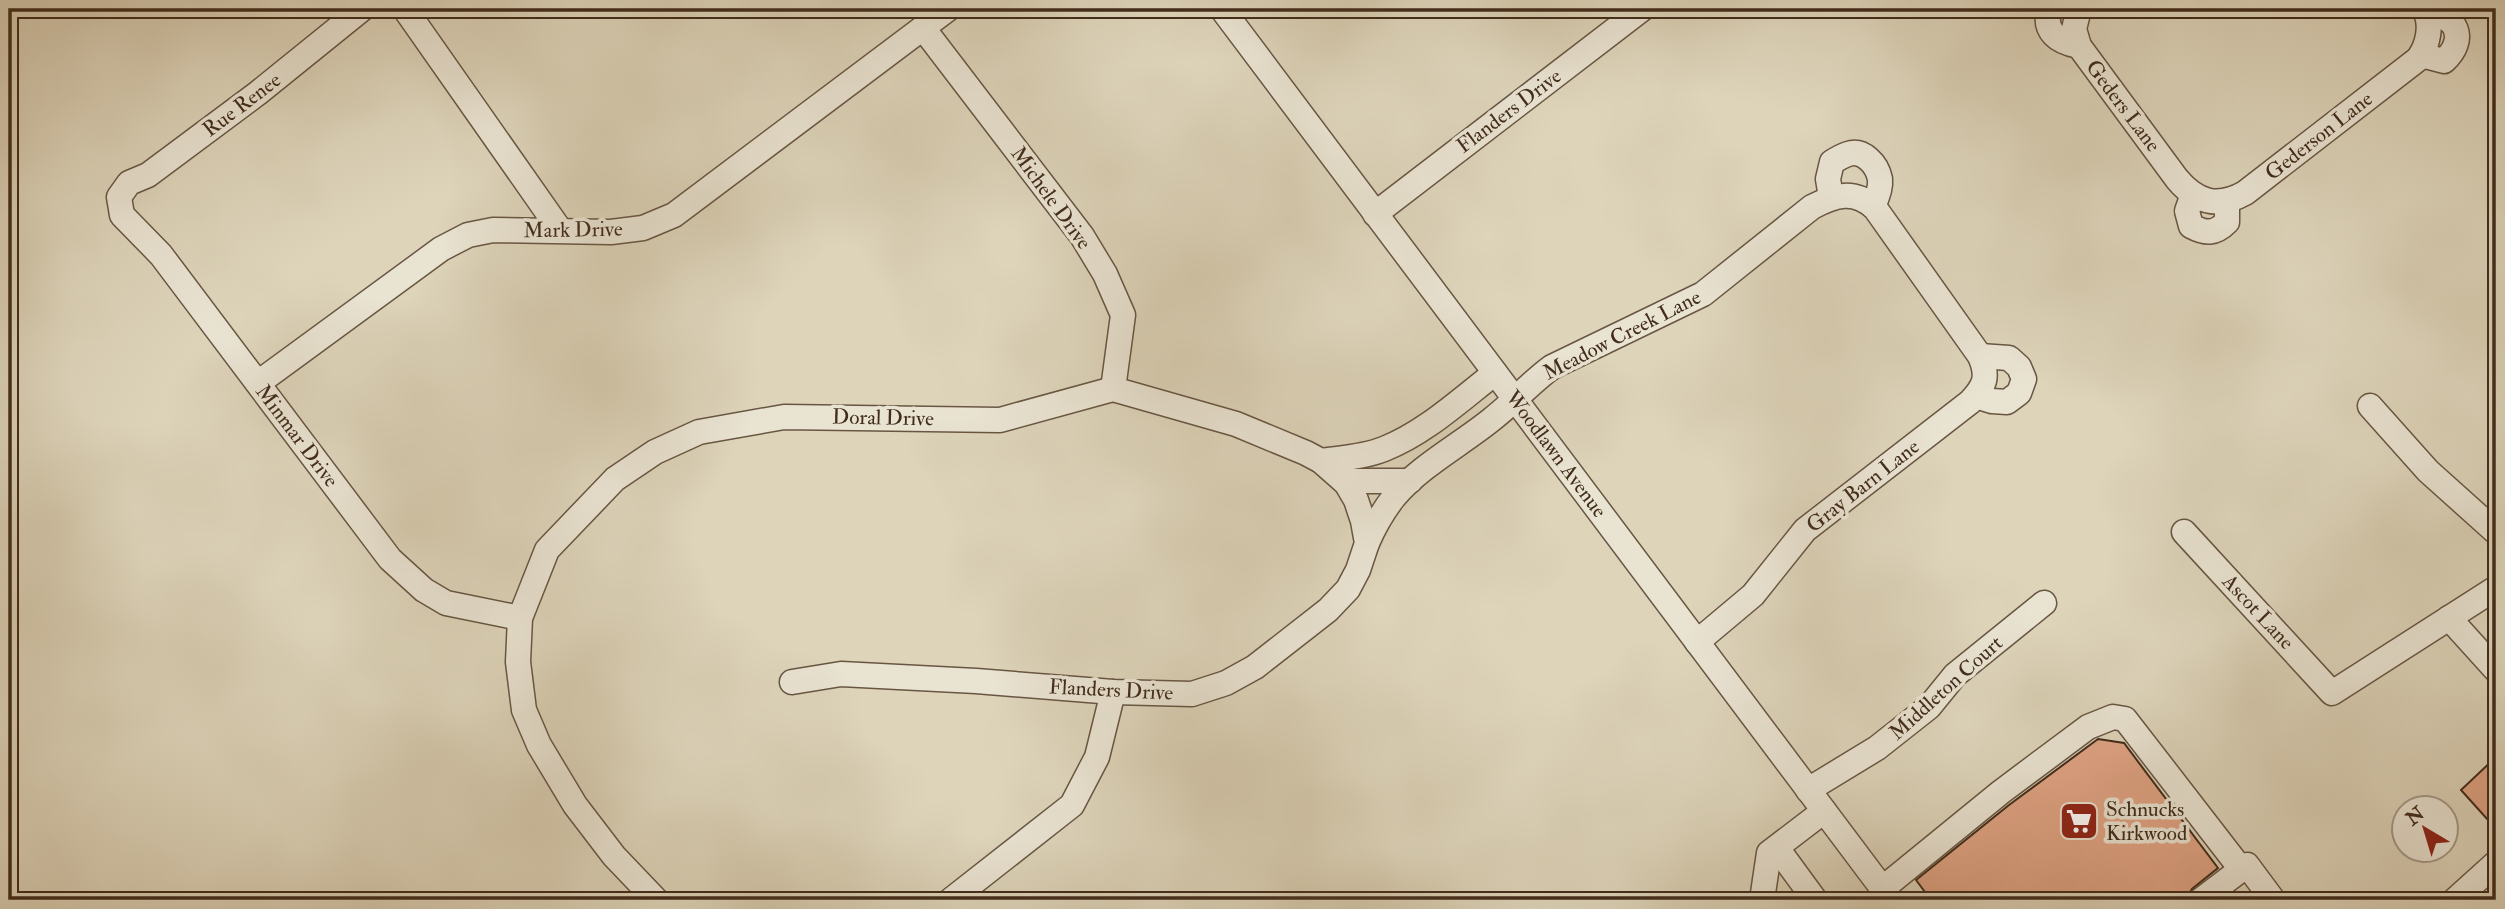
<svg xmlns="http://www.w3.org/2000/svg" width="2505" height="909" font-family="'IM FELL Double Pica',serif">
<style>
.building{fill:#dfa384;stroke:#412c1b;stroke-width:2}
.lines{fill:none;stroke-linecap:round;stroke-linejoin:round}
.minor-casing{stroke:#685643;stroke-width:27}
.minor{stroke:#e9e3d2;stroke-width:24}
.labels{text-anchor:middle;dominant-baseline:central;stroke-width:7;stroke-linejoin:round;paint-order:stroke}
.street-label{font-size:21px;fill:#412c1b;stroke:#e9e3d2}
.poi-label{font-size:21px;fill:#412c1b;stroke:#e9e3d2;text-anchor:start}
</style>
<rect width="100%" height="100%" fill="#ddd4ba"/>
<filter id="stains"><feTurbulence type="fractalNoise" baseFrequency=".00286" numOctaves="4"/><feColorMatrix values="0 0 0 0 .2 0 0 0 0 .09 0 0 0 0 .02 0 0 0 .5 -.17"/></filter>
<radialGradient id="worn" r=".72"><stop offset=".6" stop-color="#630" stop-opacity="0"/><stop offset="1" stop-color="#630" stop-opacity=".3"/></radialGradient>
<g class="building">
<path d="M2098,739l26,4 94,125 -26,21 -6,11h-255l-15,-20 93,-75z"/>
<path d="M2496,757v72l-35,-39z"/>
</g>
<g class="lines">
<g class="minor-casing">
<g id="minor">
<path d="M362,9l-104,84 -110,82 -19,8 -10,14 3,18 39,40 229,304 34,31 22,13 74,15"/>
<path d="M405,9l155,221"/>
<path d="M1222,9l669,891"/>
<path d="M2049,9c-6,23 9,33 30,37"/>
<path d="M2079,9l-5,20 5,17 98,133c20,24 41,29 68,14l173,-134c10,-13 15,-35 6,-50"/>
<path d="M923,28l159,208 23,38 18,41 -10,74"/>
<path d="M2421,55l23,6c24,-22 13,-47 -18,-48"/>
<path d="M2193,194l-6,17 4,15c15,8 24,8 36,-4v-20"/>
<path d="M1831,197l-3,-18 4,-17c5,-3 10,-6 16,-8 15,-5 29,10 32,25 1,9 -3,19 -7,27"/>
<path d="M1375,214l267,-205"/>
<path d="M258,383l183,-134 27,-14 25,-5 118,2 32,-4 31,-13 274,-206"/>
<path d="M1976,396l16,5 15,1 12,-9 5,-14 -5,-12 -10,-9 -29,-2"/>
<path d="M2370,406l58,65 68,61"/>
<path d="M1321,461c21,-3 43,-4 63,-12 41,-16 76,-49 111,-76"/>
<path d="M1344,481h66"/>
<path d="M2184,532l148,161 164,-105"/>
<path d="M1367,543c7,-16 16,-32 27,-46 26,-31 66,-52 97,-77 22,-17 39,-37 61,-53l151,-73 109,-87c23,-12 42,-18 63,1l105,148c9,21 5,30 -10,46l-165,128 -52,65 -56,47"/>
<path d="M2449,618l47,52"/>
<path d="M1808,790l69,-42 52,-41 26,-32 89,-72"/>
<path d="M1777,848l38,52"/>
<path d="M1882,889l119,-97 87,-65 25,-10 12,2 116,150"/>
<path d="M656,900l-42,-44 -39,-51 -36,-60 -15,-35 -6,-48 2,-44 27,-68 68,-71 40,-27 44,-20 85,-15 216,3 113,-31 123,35 70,29 15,8 25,22 10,17 7,21 4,22 -9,27 -10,19 -20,21 -73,57 -29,16 -34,11 -79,-2 -137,-11 -135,-7 -49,8"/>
<path d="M951,900l121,-95 25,-48 16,-65"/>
<path d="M1762,900l7,-47 55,-42"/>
<path d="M2201,900l46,-35 26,35"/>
<path d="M2455,900l41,-37"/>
</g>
</g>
<use href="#minor" class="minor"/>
</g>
<defs>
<g id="supermarket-square" transform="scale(2.0125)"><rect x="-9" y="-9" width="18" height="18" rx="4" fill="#8f2418" stroke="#e9e3d2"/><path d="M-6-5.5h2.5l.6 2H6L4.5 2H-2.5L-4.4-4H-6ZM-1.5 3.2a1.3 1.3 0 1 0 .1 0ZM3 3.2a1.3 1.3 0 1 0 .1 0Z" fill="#fff"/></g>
</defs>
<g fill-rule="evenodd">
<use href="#supermarket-square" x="2079" y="821"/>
</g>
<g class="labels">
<g class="street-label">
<text transform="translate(242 105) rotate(-37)">Rue Renee</text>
<text transform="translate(2123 106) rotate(53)">Geders Lane</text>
<text transform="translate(1509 111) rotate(-37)">Flanders Drive</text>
<text transform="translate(2319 136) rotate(-38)">Gederson Lane</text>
<text transform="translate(1051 198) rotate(54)">Michele Drive</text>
<text transform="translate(573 230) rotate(-1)">Mark Drive</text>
<text transform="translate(1622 335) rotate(-27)">Meadow Creek Lane</text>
<text transform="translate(883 418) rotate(1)">Doral Drive</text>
<text transform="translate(297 436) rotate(53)">Minmar Drive</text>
<text transform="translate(1556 454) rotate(53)">Woodlawn Avenue</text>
<text transform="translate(1863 486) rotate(-38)">Gray Barn Lane</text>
<text transform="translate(2258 612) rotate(47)">Ascot Lane</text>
<text transform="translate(1946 688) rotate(-42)">Middleton Court</text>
<text transform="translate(1111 690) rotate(3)">Flanders Drive</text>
</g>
<g class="poi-label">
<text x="2106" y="809">Schnucks<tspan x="2106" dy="24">Kirkwood</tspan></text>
</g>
</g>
<rect width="2505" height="909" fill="none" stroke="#ddd4ba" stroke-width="35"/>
<rect x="10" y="10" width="2484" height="888" fill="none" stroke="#412c1b" stroke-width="3.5"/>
<rect x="18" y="18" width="2470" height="874" fill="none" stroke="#412c1b" stroke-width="2"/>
<g transform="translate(2425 829) rotate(322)"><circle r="33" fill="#e9e3d2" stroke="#a69a89" stroke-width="2"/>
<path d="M0-5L12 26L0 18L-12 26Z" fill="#8f2418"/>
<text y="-10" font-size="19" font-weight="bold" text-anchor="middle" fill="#412c1b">N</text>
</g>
<rect width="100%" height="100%" filter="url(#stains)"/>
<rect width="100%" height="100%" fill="url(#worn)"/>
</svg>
